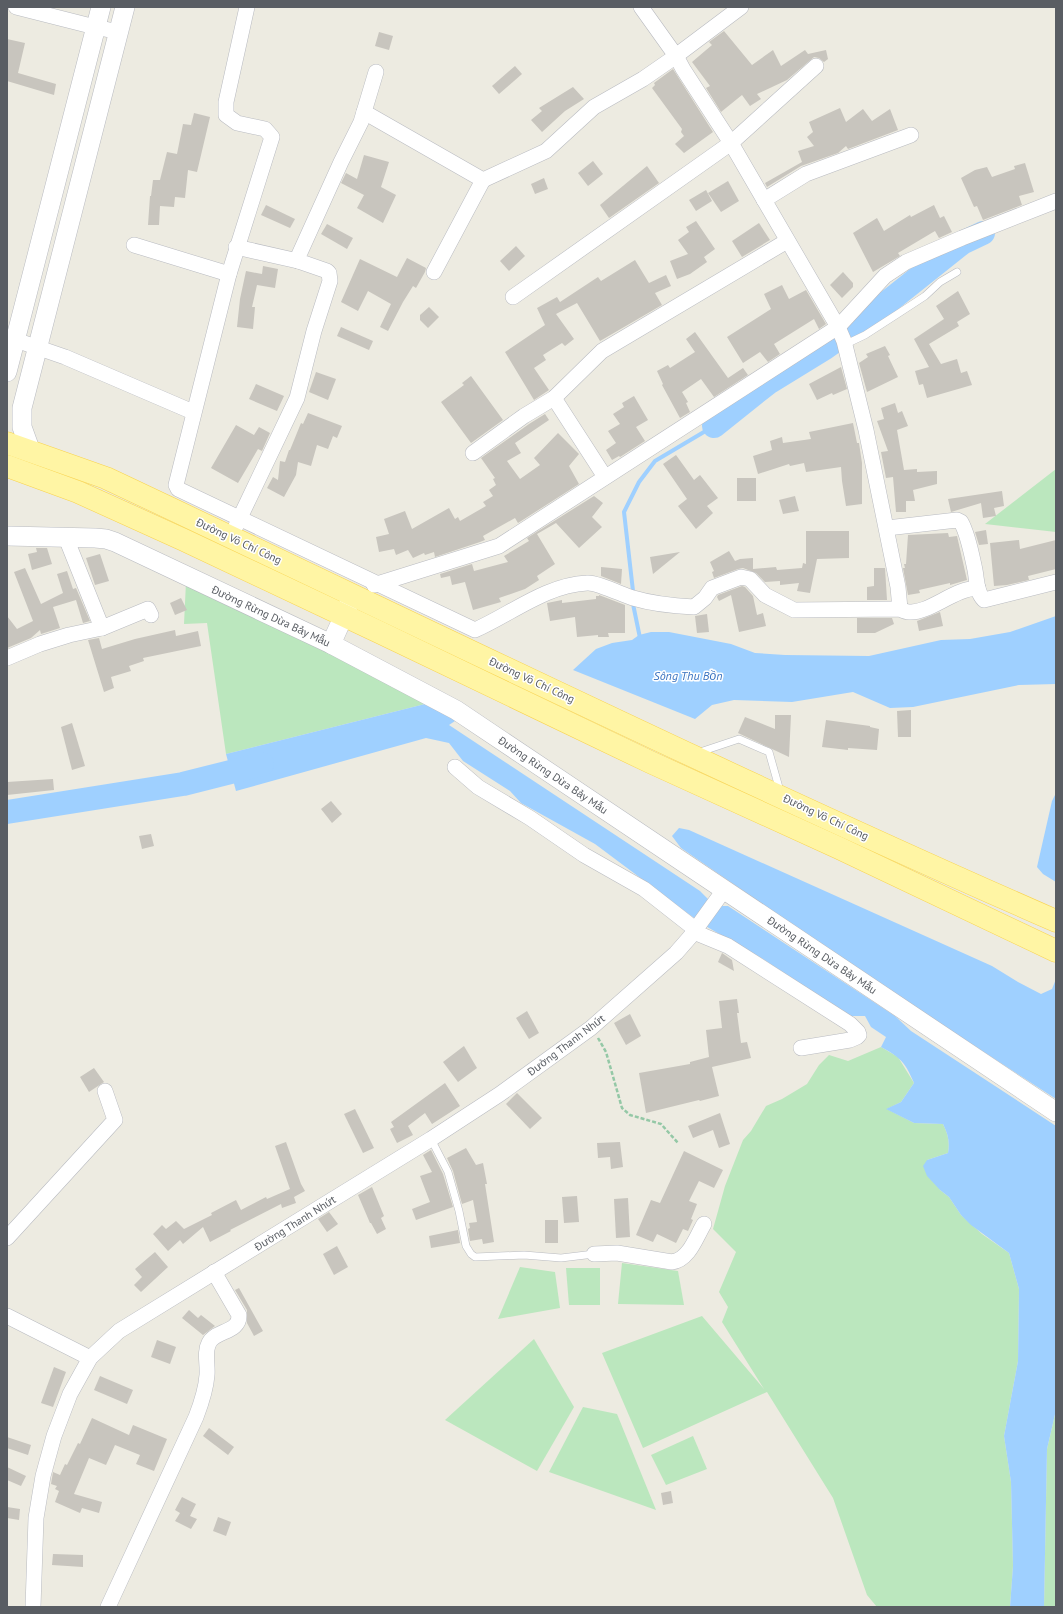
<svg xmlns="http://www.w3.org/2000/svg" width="1063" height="1614" font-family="'PT Sans',sans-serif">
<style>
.green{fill:#bbe7be}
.water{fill:#9fd0ff}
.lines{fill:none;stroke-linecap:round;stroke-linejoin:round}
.stream{stroke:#9fd0ff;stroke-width:4}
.river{stroke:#9fd0ff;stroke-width:24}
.building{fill:#c8c5be}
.service-casing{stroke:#b9bbc1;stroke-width:8}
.minor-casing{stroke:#b9bbc1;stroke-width:16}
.tertiary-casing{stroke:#b9bbc1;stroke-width:20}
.primary-casing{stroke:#f9d34e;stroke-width:23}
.path{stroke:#94c8a6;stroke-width:2.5;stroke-dasharray:4 2;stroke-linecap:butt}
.service{stroke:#fff;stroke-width:7}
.minor{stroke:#fff;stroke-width:15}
.tertiary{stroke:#fff;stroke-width:19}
.primary{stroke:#fff5a4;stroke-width:22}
.labels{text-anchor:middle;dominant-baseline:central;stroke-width:3;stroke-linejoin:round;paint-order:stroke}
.street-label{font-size:11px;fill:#595d63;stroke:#fff}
.water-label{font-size:12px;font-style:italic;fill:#3a73c0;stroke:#fff}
</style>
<rect width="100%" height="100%" fill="#edebe1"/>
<g class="green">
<path d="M1056,469v63l-71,-8z"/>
<path d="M186,582l247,120 -207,52 -19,-131 -23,1z"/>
<path d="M881,1047l17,10 16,26 -13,19 -14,7 27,14 29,1c5,10 7,18 5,29l-21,7 13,30 9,7 12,18 21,19 27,19 10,36 -1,72 -14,75 7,46 2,84 -3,41h-133l-10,-12 -34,-97 -66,-106 -124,56 -41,-95 100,-37 62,73 -42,-67 6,-15 -9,-15 17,-40 -23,-23 12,-43 18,-46 8,-9 15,-25 16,-7 25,-15 12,-19 10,-10 19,6z"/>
<path d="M622,1263l56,8 6,34 -66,-1z"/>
<path d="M520,1267l35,5 5,36 -62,11z"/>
<path d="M566,1268h34v37h-31z"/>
<path d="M534,1339l40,68 -37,64 -92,-51z"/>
<path d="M583,1407l34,7 39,96 -107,-38z"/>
<path d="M1056,1410v197h-12l3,-158z"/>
<path d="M693,1436l14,33 -41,16 -15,-30z"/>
</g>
<g class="water">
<path d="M1056,616v68l-37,1 -106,22 -23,1 -37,-16 -61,10 -58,-2 -22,5 -17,14 -122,-49 23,-21 16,-6 20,-3 7,-5 12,-3h18l62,12 24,9 30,2 84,1 72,-16 29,-1 40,-7z"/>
<path d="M433,702l28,15 -12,8 251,166 15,15h13l167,110 16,15 145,95v284l-9,39 -3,158h-34l3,-41 -2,-84 -7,-46 14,-75 1,-72 -10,-36 -38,-28 -10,-10 -12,-18 -9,-7 -13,-14 -4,-10 4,-6 21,-7c2,-11 0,-19 -5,-29l-29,-1 -28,-14 15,-7 13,-19c-9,-21 -13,-25 -33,-36l5,-10 -15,-10 -6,-11h-15l-87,-57 -61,-35 -107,-80 -74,-41 -11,-12 -47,-30 -14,-18 -23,-5 -190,53 -10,-37z"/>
<path d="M1056,793v89l-13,-8 -6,-7 15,-66z"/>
<path d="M679,828l10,2 303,136 26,16 23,12 11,-5 4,-10v120l-201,-131 -174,-120 -9,-12z"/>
</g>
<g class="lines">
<g class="stream">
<path d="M633,591l-9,-79 15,-30 16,-21 59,-35"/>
<path d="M633,604l7,34"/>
</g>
<g class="river">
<path d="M714,426l54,-43 57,-35 49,-35 88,-70 21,-10"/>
<path d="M7,812l176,-28 79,-20"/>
</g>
</g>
<g class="building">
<path d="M724,31l28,34 21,-15 8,16 24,-16 3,4 18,-4 2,9 -4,3 -5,-4 -5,-1 -27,23 -30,14 4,5 -11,7 -8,-11 -21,17 -15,-24 4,-2 -18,-24 20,-17 -3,-3z"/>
<path d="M379,32l14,4 -4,14 -14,-4z"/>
<path d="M7,39l18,4 -7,30 38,11 -2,11 -47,-14z"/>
<path d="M515,66l7,8 -23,20 -7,-8z"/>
<path d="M673,69l40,63 -29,21 -9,-9 9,-8 -3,-4 1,-3 -30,-41 3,-3 -1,-2z"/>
<path d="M573,87l11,12 -19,12 -23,21 -11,-12 11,-9 -3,-3z"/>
<path d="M840,108l6,14 17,-13 9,12 18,-12 8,21 -50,19 -2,-3 -8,7 -37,13 -34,21 -2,-4 37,-21 -4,-11 16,-5 -7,-9 6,-5 -4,-10z"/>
<path d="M194,113l16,4 -13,55 -9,-2 -3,28 -10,-1 -1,10 -14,-1 -1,19h-11l2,-29h1l2,-16h7l7,-28 10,2 6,-30 8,1z"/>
<path d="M364,155l25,7 -8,25 15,8 -13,28 -26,-15 7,-13 -23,-12 5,-10 11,6z"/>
<path d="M593,161l10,13 -15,12 -10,-13z"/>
<path d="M1025,163l9,29 -15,4 3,9 -39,15 -6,-14 -3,1 -13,-29 14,-8 12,-3 5,10 23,-8 -1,-3z"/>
<path d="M647,166l12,17 -50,35 -9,-13z"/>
<path d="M544,178l4,11 -13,5 -4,-10z"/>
<path d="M728,181l11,20 -18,11 -13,-19z"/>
<path d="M706,190l6,11 -16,10 -7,-11z"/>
<path d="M266,205l29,14 -5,9 -29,-13z"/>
<path d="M934,205l6,13 4,-2 8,16 -13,6 -4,-7 -37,22 2,3 -27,16 -20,-39 24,-15 7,13 26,-16 1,2z"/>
<path d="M696,221l19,28 -11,8 3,5 -17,12 -13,5 -7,-18 18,-7 -10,-14 11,-8 -3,-5z"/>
<path d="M759,223l11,17 -28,17 -10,-16z"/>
<path d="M327,224l26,14 -6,11 -26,-15z"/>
<path d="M516,246l9,10 -16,15 -9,-10z"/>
<path d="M407,258l19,10 -1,4 -9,16 -3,-2 -10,16 -15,29 -8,-4 11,-23 -23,-13 -10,20 -17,-9 19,-43 37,18z"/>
<path d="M635,260l14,23 17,-8 5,11 -16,7 7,12 -62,36 -23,-38 -21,11 18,25 -9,7 -3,-3 -19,12 3,5 -12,8 15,22 -15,10 -29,-48 40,-27 -8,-17 20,-11 3,5 38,-25 3,4z"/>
<path d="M263,266l15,3 -3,19 -18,-3 -5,22h3l-2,22 -16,-2 3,-28 6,-28 16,3z"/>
<path d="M843,272l10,11v4l-11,11 -12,-13z"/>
<path d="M782,285l7,14 17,-9 20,34 -7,5 -5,-10 -40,25 6,10 -12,8 -8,-10 -17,11 -16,-26 44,-28 -7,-15z"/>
<path d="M958,291l12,23 -13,8 2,4 -30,18 12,20 16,-5 4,14 6,-2 5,14 -45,13 -4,-14 -4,1 -4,-14 14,-4 -15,-28 30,-20 -8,-13z"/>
<path d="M429,307l10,10 -11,11 -8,-8v-5z"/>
<path d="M341,327l32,14 -4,9 -32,-14z"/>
<path d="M695,332l33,46 15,-10 5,7 -34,22 -13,-18 -19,13 6,10 -2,1 4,9 -10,6 -18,-33 1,-1 -6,-13 11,-6 2,3 25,-16 -9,-13z"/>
<path d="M885,346l5,9 -2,1 10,21 -31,15 -8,-29 9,-6 -2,-3z"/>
<path d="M841,367l6,22 -14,6 -1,-2 -15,7 -8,-16z"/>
<path d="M316,372l20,7 -8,21 -19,-8z"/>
<path d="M471,376l32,44 -32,23 -30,-41 23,-17 -2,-2z"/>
<path d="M256,384l28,12 -7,15 -28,-12z"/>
<path d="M634,396l14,24 -12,7 9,14 -25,16 -1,-1 -7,4 -6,-10 10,-7 -8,-12 12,-7 -7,-10 11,-7 -2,-4z"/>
<path d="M895,403l3,10 4,-2 6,15 -11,4 7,40 13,-1v3l20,-1v13l-24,6 2,11h-9v11h-10l-3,-35 -7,1 -5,-26 7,-1 -11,-30 7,-2 -3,-11z"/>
<path d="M308,413l34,13 -5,12 -4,-2 -5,13 -11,-4 -6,21 -13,-4 -2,13 -12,22 -17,-9 6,-11 5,3 2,-19 5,1 4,-12h1l11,-27 2,1z"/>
<path d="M545,414l4,6 -34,23 6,10 -14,8 13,18 20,-14 -6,-7 24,-25 21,21 -10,12 10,18 -61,39 -3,-5 -32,18 2,4 -5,2 -45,15 -1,-5 -9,3 -1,-2 -11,5 -5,-8 -12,5 -2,-6 -15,3 -3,-15 13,-3 -5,-15 21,-8 7,18 37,-21 6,11 3,-2 2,4 26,-15 -3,-4 10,-6 -4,-6 7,-5 -3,-6 2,-1 -14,-20 48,-34z"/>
<path d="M853,423l4,20h2l3,20v41l-16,2 -4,-25 -1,-14 -35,5 -2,-9 -14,3 -1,-2 -31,10 -5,-18 19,-6 -2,-9 12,-4 1,6 28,-4 -2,-7z"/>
<path d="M236,425l18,10 5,-8 11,6 -8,18 -4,-2 -20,34 -27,-15z"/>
<path d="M676,455l18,25 6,-5 18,23 -11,8 6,7 -17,16 -18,-23 9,-7 -24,-35z"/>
<rect x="737" y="478" width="19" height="23"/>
<path d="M1002,491l2,15 -10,2 2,8 -13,2 -2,-15 -30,9 -3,-13z"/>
<path d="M594,496l9,7 -11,14 10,10 -23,21 -23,-25 -19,11 18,30 -18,12 2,4 -14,9 -26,9 2,4 -28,8 -8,-28 -13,3 -2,-9 -9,2 -1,-4 32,-10 2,7 34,-9 -4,-6 25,-15 -2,-3z"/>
<path d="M795,496l4,15 -16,3 -4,-14z"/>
<path d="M986,530l2,14 -9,1 -4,-13z"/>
<path d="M806,531h43v27l-32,1 -7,34 -13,-2 2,-8 -19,2v-4l-15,1 -9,-9 -13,-5 -5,1 -24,9 -2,-6 2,-1 -4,-9 19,-11 6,10 5,-2 13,-1v11l23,-2 1,3 25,-2 1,-5 3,1z"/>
<path d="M948,533l1,4 8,-1 10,44 -17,5v-2l-31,7 1,3 -12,2 -5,-27h2l-1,-4h2l2,-29z"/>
<path d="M1019,540l1,9 36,-9v29l-28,7 1,4 -22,5 -13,1 -4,-43z"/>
<path d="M36,548h11l5,16 -20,6 -4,-16 9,-2z"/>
<path d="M680,552l-27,22 -3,-17z"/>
<path d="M100,554l9,27 -14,4 -9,-27z"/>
<path d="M601,567l21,2 -1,15 -20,-8z"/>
<path d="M25,568l16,36 22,-11 -6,-19 10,-3 6,18 3,-1 14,33 -7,2 -7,-23 -23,7 7,21 -19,6 -1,-4 -9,8 -24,10v-32l10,13 16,-8 -19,-49z"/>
<path d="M874,568h11l2,32h-20v-13l7,-1z"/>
<path d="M742,586l3,1 8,9 4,19 6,-2 3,13 -27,6 -8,-37 -12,6 -2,-4 1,-2z"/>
<path d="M599,595l26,10v28h-17l1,4h-11v-2l-21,2 -2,-20 -25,4 -3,-18 15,-3v3l34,-4v-3h3z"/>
<path d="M181,598l6,12 -12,5 -5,-12z"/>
<path d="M940,612l3,14 -24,5 -2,-10z"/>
<path d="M707,614l2,18 -12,1 -2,-17z"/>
<path d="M857,618h35l2,6 -19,9h-18z"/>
<path d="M175,630l1,6 22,-5 3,15 -58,12 1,3 -15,5 2,5 -20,6 3,11 -10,4 -16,-52 11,-2 3,11 33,-10z"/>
<path d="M911,710v27h-13l-1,-26z"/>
<path d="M775,715h16l-2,42 -51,-24 7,-16 30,12z"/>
<path d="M826,720l44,6v1l9,2 -2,21 -29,-2v2l-26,-3z"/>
<path d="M72,723l13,43 -13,4 -11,-43z"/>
<path d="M53,779l1,11 -47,5v-13z"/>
<path d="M331,801l11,13 -10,9 -11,-14z"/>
<path d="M151,834l3,12 -12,3 -3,-13z"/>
<path d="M722,953l10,7 2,11 -16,-9z"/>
<path d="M737,999l2,14h-2l4,30 6,-1 4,16 -39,9 7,29 -19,5 -1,-1 -53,13 -7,-40 51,-9v-2l19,-5 -3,-27 16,-2 -3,-27z"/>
<path d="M527,1011l12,22 -10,6 -13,-21z"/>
<path d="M630,1014l11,22 -15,9 -12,-22z"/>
<path d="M464,1046l13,22 -19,14 -15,-20z"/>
<path d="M94,1068l10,14 -15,10 -9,-15z"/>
<path d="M445,1083l15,23 -28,18 -7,-11 -17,13 5,9 -16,8 -7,-14 4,-2 -3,-5z"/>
<path d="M517,1093l25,25 -12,11 -24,-25z"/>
<path d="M355,1109l19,39 -11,5 -19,-39z"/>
<path d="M720,1113l10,31 -11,4 -6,-18 -20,8 -5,-12z"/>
<path d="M286,1142l15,42 4,7 -11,6 2,6 -14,5 -1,-4 -51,26 1,1 -21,11 -7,-15 -20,17 -3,-4 -12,11 -15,-17 9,-9 4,4 10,-8 8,8 28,-14 -1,-2 25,-13 5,10 25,-13 1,2 23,-10 -15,-43z"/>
<path d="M620,1142l3,25 -12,2 -1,-12 -12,1 -1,-15z"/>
<path d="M466,1148l10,17 7,-2 4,21h-2l9,58 -11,2 -1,-5 -12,2 -2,-12 2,-1 -1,-5 8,-1 -4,-22 -11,4 -9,-33 -6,-13z"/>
<path d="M431,1150l12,24 10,33 -37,13 -4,-11 18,-7 -10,-26 12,-4 -9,-17z"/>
<path d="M684,1151l39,19 -9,18 -15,-7 -10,20 8,3 -6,15 2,1 -5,11 -5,-2 -7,14 -19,-9 -4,8 -17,-7 15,-35 9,3z"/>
<path d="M372,1187l12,29 -3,2 5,11 -9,5 -6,-11h-1l-12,-28z"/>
<path d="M577,1196l2,26 -15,1 -2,-26z"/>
<path d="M628,1198l2,39 -14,1 -2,-39z"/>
<path d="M329,1212l9,12 -11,8 -9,-13z"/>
<rect x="545" y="1220" width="13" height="23"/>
<path d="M458,1230l2,13 -29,5 -2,-12z"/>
<path d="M337,1246l11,21 -14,8 -11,-21z"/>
<path d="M155,1252l13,15 -27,25 -7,-7 8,-8 -7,-8z"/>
<path d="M239,1288l24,43 -9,5 -7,-13v-13l-12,-20z"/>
<path d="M189,1310l9,8 3,-3 14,11 -12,9 -21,-17z"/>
<path d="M157,1340l19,7 -6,17 -19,-7z"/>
<path d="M54,1367l12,5 -13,35 -12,-4z"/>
<path d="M100,1376l33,14 -6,14 -33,-14z"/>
<path d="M92,1418l37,17 4,-10 34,14 -13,32 -18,-7 4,-9 -25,-10 -9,20 -17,-7 -15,36 28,8 -3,11 -17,-5 -2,5 -25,-11 4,-11 -4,-2 2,-3 -6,-2 2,-12 7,3 5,-11 2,1 11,-22 2,1z"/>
<path d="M209,1428l25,19 -6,8 -25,-19z"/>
<path d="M7,1437l24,8 -3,10 -21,-7z"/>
<path d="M7,1467l19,9 -5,10 -14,-6z"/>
<path d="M671,1491l2,12 -10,2 -2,-12z"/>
<path d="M182,1497l14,7 -6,12 7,3 -6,10 -16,-8 5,-8 -5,-3z"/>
<path d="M7,1507l13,2 -1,11 -12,-2z"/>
<path d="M218,1517l13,5 -5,14 -13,-5z"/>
<path d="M53,1554l30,1v12l-31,-2z"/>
</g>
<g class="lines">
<g class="service-casing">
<g id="service">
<path d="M844,345l21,-10 34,-22 26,-17 15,-14 17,-10"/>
<path d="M697,753l42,-14 30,13 11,39"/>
<path d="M431,1139l17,33 11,39 7,35 5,8 4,3 49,-2 37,3 33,-4"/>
</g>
</g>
<g class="minor-casing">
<g id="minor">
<path d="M16,7l79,20 24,5"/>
<path d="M247,7l-21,95v13l11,8 28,6 7,8 -43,137 -52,207 -1,4 2,4 297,141c36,-16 71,-45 112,-47 9,-1 36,12 46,15 20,6 40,8 61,9l11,-9 7,-10 29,-11 9,2 15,16 29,15 106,-1c2,1 6,3 9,3 19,2 46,-24 69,-24"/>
<path d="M641,7l35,49 7,13 48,74 107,184 6,14 22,89 32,157 2,22"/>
<path d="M364,112l119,68 63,-29 48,-44 49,-28 26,-18 72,-54"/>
<path d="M764,200l42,-26 105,-39"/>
<path d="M134,245l95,29"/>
<path d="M236,247l62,14"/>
<path d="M434,272l49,-92"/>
<path d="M513,297l218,-154 85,-77"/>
<path d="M7,337l58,20 128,55"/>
<path d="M554,398l51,79"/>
<path d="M473,453l51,-37 30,-18 48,-47 185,-110"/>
<path d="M236,526l61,-128 17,-67 16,-50 -1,-8 -2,-2 -29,-10v-4l43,-95 20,-40 15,-50"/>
<path d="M887,528l70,-8 4,2c7,12 11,34 14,48 2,10 1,22 9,30l72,-18"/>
<path d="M66,538l36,90"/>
<path d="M374,585l125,-39 339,-219 47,-51 21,-14 56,-24 94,-37"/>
<path d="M7,658l33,-14 29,-9 33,-7 46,-19 3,6"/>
<path d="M455,767l23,20 52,31 54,37 60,34 51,40"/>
<path d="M694,932l34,14 122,78 8,8 1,3 -2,2 -7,3 -49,8"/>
<path d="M7,1238l108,-118 -10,-29"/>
<path d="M594,1254l23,-1 55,9c17,-2 24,-25 32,-38"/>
<path d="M7,1316l83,42"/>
<path d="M33,1607l3,-89 7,-42 11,-40 16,-42 20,-36 29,-27 312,-192 69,-45 91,-66 85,-75 14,-16 34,-47"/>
<path d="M108,1607l88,-190c5,-13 10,-28 11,-42 1,-10 -3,-23 2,-32 6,-13 31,-10 30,-28l-25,-43"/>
</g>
</g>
<g class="tertiary-casing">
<g id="tertiary">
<path d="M7,372l94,-365"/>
<path d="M31,452l-9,-25v-19l103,-401"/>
<path d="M7,536l88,2 11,1 9,3 216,102 125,66 600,402"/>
<path d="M331,644l19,-42"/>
</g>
</g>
<g class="primary-casing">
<g id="primary">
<path d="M7,443l99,35c316,149 630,303 950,443"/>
<path d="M7,466l71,26 106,48 195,92 271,130 189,86 217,103"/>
</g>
</g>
<path class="path" d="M598,1038l8,14 16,56 8,7 31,9 17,19"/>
<use href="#service" class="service"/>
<use href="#minor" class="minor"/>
<use href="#tertiary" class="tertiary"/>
<use href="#primary" class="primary"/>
</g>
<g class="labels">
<g class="street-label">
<text transform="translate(239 541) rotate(25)">Đường Võ Chí Công</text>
<text transform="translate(271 616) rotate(25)">Đường Rừng Dừa Bảy Mẫu</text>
<text transform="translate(532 680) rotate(25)">Đường Võ Chí Công</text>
<text transform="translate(553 775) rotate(34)">Đường Rừng Dừa Bảy Mẫu</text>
<text transform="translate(826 817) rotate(25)">Đường Võ Chí Công</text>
<text transform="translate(822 955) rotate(34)">Đường Rừng Dừa Bảy Mẫu</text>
<text transform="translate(566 1045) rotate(-37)">Đường Thanh Nhứt</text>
<text transform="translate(295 1223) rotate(-32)">Đường Thanh Nhứt</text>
</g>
<g class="water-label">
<text x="688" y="675">Sông Thu Bồn</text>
</g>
</g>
<rect width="1063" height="1614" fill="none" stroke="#595d63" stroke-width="16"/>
</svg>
